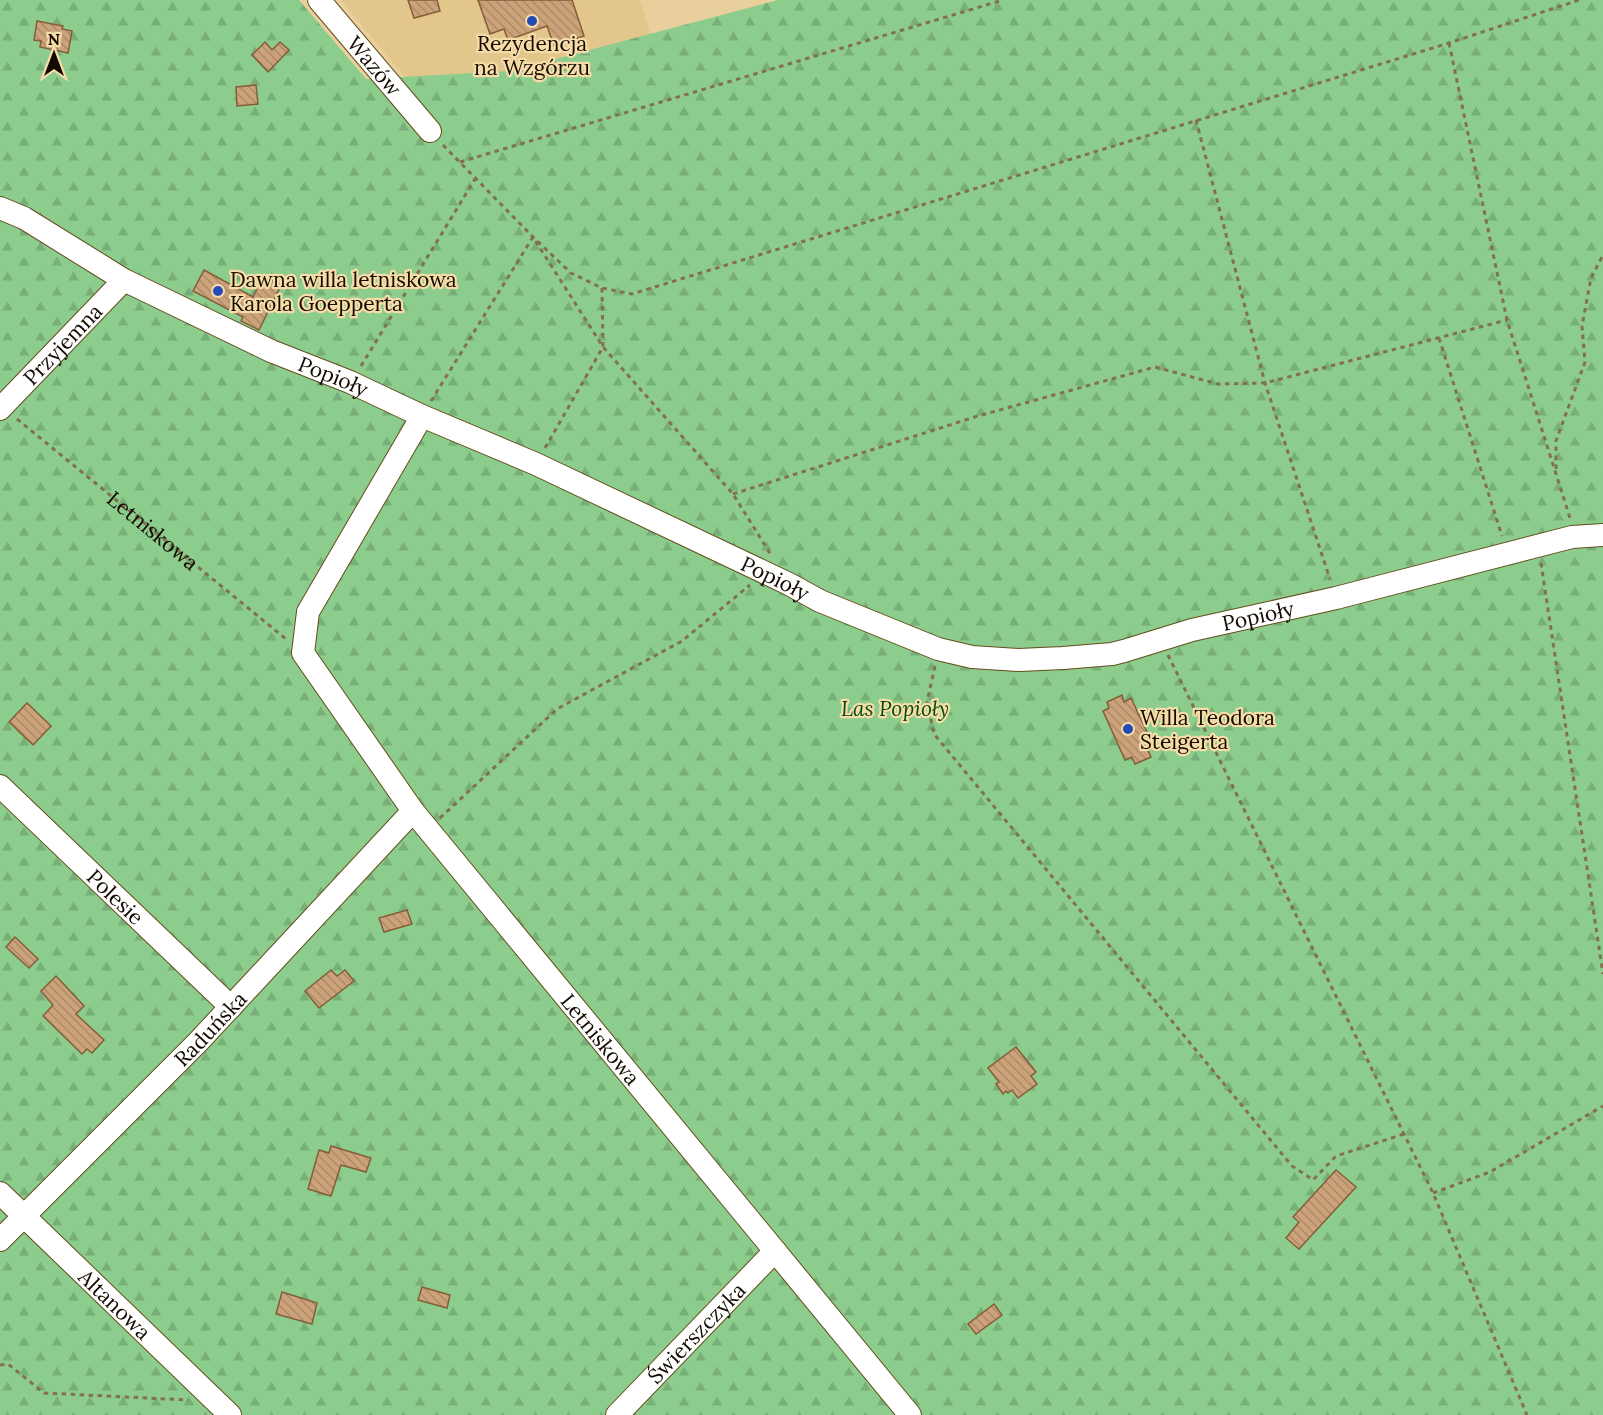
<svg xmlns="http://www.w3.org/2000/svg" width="1603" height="1415" font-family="Lora,serif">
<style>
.built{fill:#e2c68b}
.forest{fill:url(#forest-firs)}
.building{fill:url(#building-back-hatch);stroke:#845e38;stroke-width:1.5}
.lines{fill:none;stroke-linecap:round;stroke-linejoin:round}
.minor-casing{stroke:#634d1b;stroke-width:24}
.path{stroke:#827051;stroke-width:3;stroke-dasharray:4.5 4.5;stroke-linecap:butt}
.minor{stroke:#fff;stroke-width:22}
.poi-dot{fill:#224bb9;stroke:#f6dca8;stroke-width:2}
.labels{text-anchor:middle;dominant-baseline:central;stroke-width:4.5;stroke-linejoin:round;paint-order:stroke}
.poi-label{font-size:21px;fill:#130a00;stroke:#f6dca8;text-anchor:start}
.street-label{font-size:21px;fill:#130a00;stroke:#f6dca8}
.park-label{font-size:21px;font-style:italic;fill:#004d0d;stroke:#f6dca8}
</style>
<defs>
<pattern id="forest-firs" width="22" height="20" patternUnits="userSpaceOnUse" patternTransform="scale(1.5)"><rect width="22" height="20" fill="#8ccc8c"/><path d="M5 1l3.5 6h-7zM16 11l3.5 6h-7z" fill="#78ae77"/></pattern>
<pattern id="building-back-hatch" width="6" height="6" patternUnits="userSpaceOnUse" patternTransform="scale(1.5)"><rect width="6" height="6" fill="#cca27b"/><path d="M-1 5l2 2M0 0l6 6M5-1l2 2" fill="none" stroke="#ae8a69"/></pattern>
</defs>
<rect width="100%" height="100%" fill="#e9cf9c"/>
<path class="built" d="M341,0h299l17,55 -213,69z"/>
<path class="forest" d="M0,0h299l67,79 144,-8 268,-71h825v1415h-1603z"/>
<g class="building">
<path d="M408,0h29l3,11 -26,7z"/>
<path d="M478,0h94l12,36 -30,10 -7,-20 -39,14 -4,-11 -14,5z"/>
<path d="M37,21l26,5 -1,3 10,2 -4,22 -28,-6 1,-6 -7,-1z"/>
<path d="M265,42l7,8 8,-8 9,8 -21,22 -16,-17z"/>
<path d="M256,85l2,19 -21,2 -1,-19z"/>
<path d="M204,270l49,27 10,-21 18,9 -22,45 -18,-9 2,-4 -50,-26z"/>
<path d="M1122,695l2,7 7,-4 23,49 -6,3 3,7 -16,7 -3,-7 -7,3 -22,-49 6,-3 -2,-6z"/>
<path d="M27,703l24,23 -18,19 -24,-23z"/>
<path d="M407,910l5,14 -28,8 -5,-14z"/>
<path d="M15,937l23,22 -9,9 -23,-21z"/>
<path d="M331,970l6,6 8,-6 9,11 -35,27 -14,-17z"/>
<path d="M56,976l28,30 -8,8 28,26 -12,13 -5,-4 -5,5 -39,-38 10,-11 -12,-14z"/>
<path d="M1016,1047l20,25 -5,4 6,8 -19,14 -6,-8 -4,3 -2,-2 -3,3 -7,-10 3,-2 -11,-14z"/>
<path d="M331,1146l40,12 -5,14 -25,-7 -10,31 -23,-7 11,-39 10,3z"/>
<path d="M1336,1170l20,17 -57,62 -13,-11 13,-16 -6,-5z"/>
<path d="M422,1287l28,8 -3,13 -29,-8z"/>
<path d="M282,1292l35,11 -5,21 -36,-10z"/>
<path d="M994,1304l8,11 -26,19 -8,-10z"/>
</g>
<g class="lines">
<g class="minor-casing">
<g id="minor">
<path id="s2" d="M319,0l111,131"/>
<path id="s3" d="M0,208l24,10 100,62 147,71 79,31 72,34 114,48 253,120 31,17 118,48 34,8 47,3 44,-2 49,-4 12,-3 68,-21 144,-32 236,-61 31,-2"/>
<path id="s4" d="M0,409l124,-129"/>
<path id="s5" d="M422,416l-114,196 -5,41 110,158 497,604"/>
<path id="s6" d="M0,786l231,221"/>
<path id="s7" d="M0,1193l230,222"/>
<path id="s8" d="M0,1240l198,-198 215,-231"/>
<path id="s9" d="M617,1415l158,-164"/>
</g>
</g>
<g class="path">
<path d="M1449,43l58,277 63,198"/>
<path d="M1196,120l69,263 65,196"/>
<path d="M443,145l90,92 38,36 31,15 30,6 817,-251 130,-43"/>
<path d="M460,162l543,-162"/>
<path d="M1439,338l63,198"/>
<path d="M361,366l114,-187"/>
<path d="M431,401l102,-164 70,110 130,147 38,61"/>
<path id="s1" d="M17,419l269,220"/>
<path d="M545,448l58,-101 -1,-59"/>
<path d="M1556,469v-28l29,-79 -3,-36 9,-48 12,-23"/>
<path d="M733,494l245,-78 177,-49 63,17 47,-1 242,-63"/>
<path d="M1541,563l62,411"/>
<path d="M1168,655l265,538 94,222"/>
<path d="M935,666l-8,36 7,32 358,432 21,14 23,-24 68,-22"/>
<path d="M440,818l117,-109 125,-68 68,-56"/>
<path d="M1433,1193l57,-21 113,-66"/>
<path d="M0,1365l8,-1 36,29 144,7"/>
</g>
<use href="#minor" class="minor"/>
</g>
<g class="poi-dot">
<circle cx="532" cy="21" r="6"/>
<circle cx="218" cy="291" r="6"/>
<circle cx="1128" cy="729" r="6"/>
</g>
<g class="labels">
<g class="poi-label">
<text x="532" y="43" text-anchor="middle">Rezydencja<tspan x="532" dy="24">na Wzgórzu</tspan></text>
<text x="230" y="279">Dawna willa letniskowa<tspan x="230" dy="24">Karola Goepperta</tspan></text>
<text x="1140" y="717">Willa Teodora<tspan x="1140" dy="24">Steigerta</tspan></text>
</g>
<g class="street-label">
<text stroke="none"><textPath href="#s2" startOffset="86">Wazów</textPath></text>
<text stroke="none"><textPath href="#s4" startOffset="90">Przyjemna</textPath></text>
<text stroke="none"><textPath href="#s3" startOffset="374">Popioły</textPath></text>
<text stroke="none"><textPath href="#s1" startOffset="176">Letniskowa</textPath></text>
<text stroke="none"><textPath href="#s3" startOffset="860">Popioły</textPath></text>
<text stroke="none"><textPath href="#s3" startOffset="1364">Popioły</textPath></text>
<text stroke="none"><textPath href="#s6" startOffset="160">Polesie</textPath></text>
<text stroke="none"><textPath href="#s8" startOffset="298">Raduńska</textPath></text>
<text stroke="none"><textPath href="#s5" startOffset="756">Letniskowa</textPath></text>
<text stroke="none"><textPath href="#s7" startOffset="160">Altanowa</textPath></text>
<text stroke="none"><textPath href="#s9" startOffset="114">Świerszczyka</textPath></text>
</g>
<g class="park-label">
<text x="895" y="708">Las Popioły</text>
</g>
</g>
<g transform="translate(54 54)" stroke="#f6dca8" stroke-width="4.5" paint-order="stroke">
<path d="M0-4.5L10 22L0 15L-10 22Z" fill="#130a00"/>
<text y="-9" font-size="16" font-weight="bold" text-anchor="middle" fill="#130a00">N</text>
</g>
</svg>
